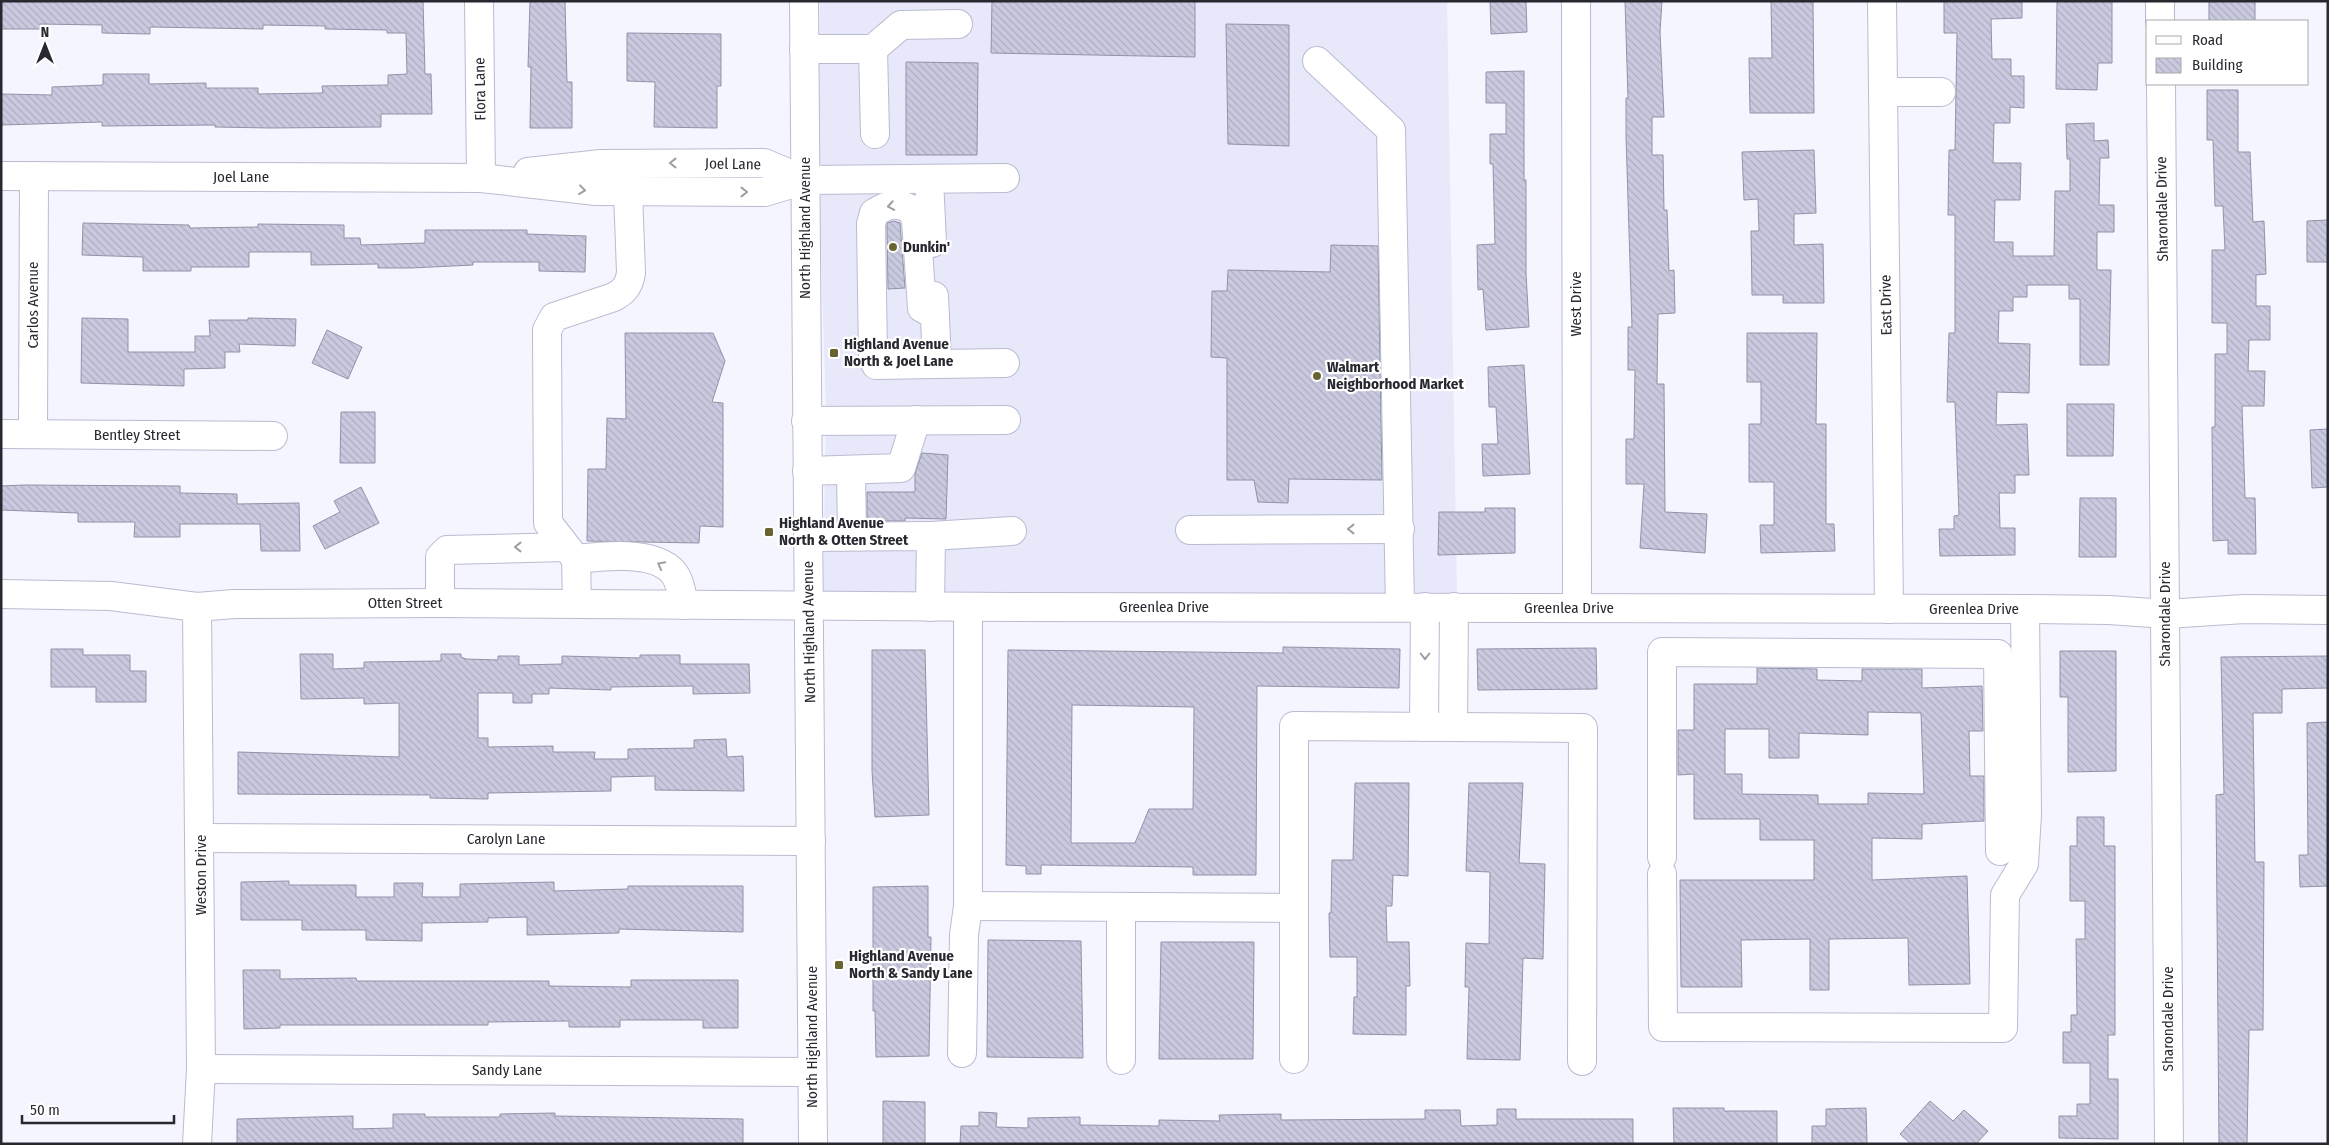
<svg xmlns="http://www.w3.org/2000/svg" width="2329" height="1145" font-family="'Fira Sans Condensed',sans-serif">
<style>
.built{fill:#e7e8fa}
.building{fill:url(#building-back-hatch);stroke:#9292a7;fill-rule:evenodd}
.lines{fill:none;stroke-linecap:round;stroke-linejoin:round}
.minor-casing{stroke:#babbd0;stroke-width:30}
.minor{stroke:#fff;stroke-width:28}
.oneway{stroke:#9e9ea2}
.poi-dot{fill:#686430;stroke:#fff;stroke-width:2}
.labels{text-anchor:middle;dominant-baseline:central;stroke-width:4.5;stroke-linejoin:round;paint-order:stroke}
.street-label{font-size:15px;fill:#272830;stroke:#fff}
.poi-label{font-size:15px;font-weight:bold;fill:#272830;stroke:#fff;text-anchor:start}
</style>
<defs>
<pattern id="building-back-hatch" width="6" height="6" patternUnits="userSpaceOnUse" patternTransform="scale(1.25)"><rect width="6" height="6" fill="#c9cae0"/><path d="M-1 5l2 2M0 0l6 6M5-1l2 2" fill="none" stroke="#adaec0"/></pattern>
</defs>
<rect width="100%" height="100%" fill="#f5f5ff"/>
<path class="built" d="M820,1h627l10,595 -634,-2 3,-183 -8,-252z"/>
<g class="building">
<path d="M1,1h422l2,73h6l1,40h-51v13l-111,1 -55,-1v-2l-113,1v-4l-101,3v-31l51,1v-8l51,-2v-11h46v10l57,-1v5h52v6l65,-1 -1,-7 66,-1v-10l19,-1 -1,-41h-19v-3l-62,-1v-3l-62,-1v4l-113,-2v7l-48,-1v-8l-62,-1v5h-39z"/>
<path d="M530,1h35l2,81h5v46h-42l1,-61h-3z"/>
<path d="M992,1h203v56l-204,-4z"/>
<path d="M1490,1h36l1,31 -36,2z"/>
<path d="M1625,1h37l-2,31 4,85h-12v38h11l1,55h3l2,61 5,-1 1,43 -17,1 -1,70h7l1,128 42,2 -2,39 -65,-5 4,-64h-18v-45h8l1,-69h-7v-43h4l-6,-191v-38h2z"/>
<path d="M1771,1h42l1,112h-64l-1,-55h23z"/>
<path d="M1944,1h78v17l-31,1 1,40h19v17h13v32l-14,-1v16h-16l-1,40h28l-1,37h-25l-1,42h19v14h41l1,-65h15v-32h-3l-1,-35 28,-1v18l14,-1 1,18h-9l-1,47h15v27h-17v38h14l-2,95h-29v-66h-11v-14h-42v12h-14v14h-14l-1,32 32,1 -1,49 -32,-1 -1,33 31,-1 2,51h-14v18h-16l1,35h15v27l-75,1 -1,-27h15v-13l5,-1 -4,-113h-8l2,-69h6v-118h-7l1,-65h6l2,-117h-13z"/>
<path d="M2057,1h55v62h-14l-1,27 -41,-1z"/>
<rect x="2209" y="1" width="46" height="20"/>
<path d="M1226,24l63,1v121l-61,-2z"/>
<path d="M627,33l94,1v52h-4v42l-63,-1 1,-45 -28,-1z"/>
<path d="M906,62l72,1 -1,92h-71z"/>
<path d="M1524,71v109h2v93l3,54 -43,3 -3,-41 -5,1 -1,-45 18,-1 -2,-80h-3v-30h16v-31h-20v-31z"/>
<path d="M2207,90h31v62h12l3,70 11,-1 2,53 -10,1v31h14v34h-21l-1,31h17l-1,35h-22l3,92h10l1,56h-28v-14l-15,1 -1,-114h3v-73h12v-31h-15v-73h13l-2,-44h-8l-2,-66h-6z"/>
<path d="M1814,150l2,63 -22,1v31l29,-1 1,59h-41v-8h-31l-1,-64h8l-1,-32 -14,1 -2,-48z"/>
<path d="M2328,220v42h-21v-41z"/>
<path d="M894,221l6,2 5,65 -17,1 -1,-63v-3z"/>
<path d="M83,223l106,2 1,3 68,-1v-3l86,1v13h16l1,7 64,-2v-13h102v4l59,2 -1,36 -46,-1v-9h-66v3l-62,3h-33v-4l-67,1v-13h-62v15h-58v4h-48v-14l-61,-2z"/>
<path d="M1331,245l47,1 4,234 -93,-1 -1,24 -30,-1 -4,-22h-27v-122l-16,-1 1,-66h15l1,-21 102,2z"/>
<path d="M82,318l46,1v33h67v-16h15l-1,-16h39v-2l48,1 -1,27 -56,-2 1,8h-15v16l-41,1v17l-103,-3z"/>
<path d="M327,330l35,17 -14,32 -36,-16z"/>
<path d="M625,333h88l12,28 -13,41 11,1v124l-23,-1 -1,17 -112,-2 1,-72h18l1,-51 19,1z"/>
<path d="M1747,333h70l-1,91h10v100h8l1,27 -74,2 -1,-28h14v-43h-25v-58h12v-42h-14z"/>
<path d="M1524,365l6,109 -47,2 -1,-32h16l-2,-37h-7l-1,-40z"/>
<path d="M2067,404h47l-1,52h-46z"/>
<path d="M341,412h34v51h-35z"/>
<path d="M2328,429v58l-16,1 -2,-58z"/>
<path d="M922,453l26,2 -2,64 -41,-1v3h-38v-29h48v-18z"/>
<path d="M24,485l156,1v7l57,1v10l62,-1 1,48h-39l-1,-27h-80v13h-46l1,-15h-57v-9l-77,-3v-24z"/>
<path d="M361,487l18,36 -54,26 -12,-23 27,-14 -6,-11z"/>
<path d="M2080,498h36v59h-37z"/>
<path d="M1485,508h30v45l-77,2 1,-43h46z"/>
<path d="M1283,647l117,2 -1,39 -142,-2 -1,189h-63v-8l-152,-2v9h-15v-8l-20,-1 2,-215 275,3zM1072,705l122,2 -1,102h-44l-14,34h-64z"/>
<path d="M1596,648l1,41 -119,1 -1,-41z"/>
<path d="M51,649h32v6h47v16h16v31h-50v-15h-45z"/>
<path d="M872,650h53l4,165 -54,2 -3,-46z"/>
<path d="M2060,651h56v120l-48,1v-75h-8z"/>
<path d="M300,654h33v15l31,-1v-6l77,-1v-7h20v3l5,2 32,1v-4h21v9l43,-1v-8l78,2v-3h40v9h69l1,29 -57,1v-8l-82,1v3l-62,-2v6h-17v9h-19v-10h-35v45h10v9l65,-1v6h42l-1,7h34v-10l66,-1v-8l32,-1 1,18 16,-1 1,35 -89,-1v-14l-44,1v14l-123,2v6l-58,-1v-3l-192,-1v-42l161,5v-54l-35,1v-6l-63,1z"/>
<path d="M2328,656v32l-46,1v24h-29l2,149h9l-1,168h-14l-2,114h-28l-3,-349 8,-1 -3,-137z"/>
<path d="M1757,668l60,1v11l45,1v-12h60v19l60,-2 1,45h-14l1,45h14v45l-62,3v15l-50,-1v42l95,-4 3,108 -61,1 -1,-47 -79,1v51h-19v-51l-69,1 1,47h-61l-1,-107h134v-40h-54v-21h-66v-45l-16,1v-45h16v-46h63zM1868,712l53,1 3,81 -56,-1v11h-50v-9l-76,-1v-20h-17v-45h44v29h30v-25l69,2z"/>
<path d="M2328,722v164l-28,1 -1,-32h9l-1,-132z"/>
<path d="M1355,783h54l-1,93 -15,-1 -1,31h-6l1,36h22l1,44h-4v49l-53,-1 1,-37h3v-40h-27l-1,-44h2l1,-53h21z"/>
<path d="M1469,783h54l-4,80 26,1 -2,95 -20,-1 -3,102 -53,-1 2,-72h-4l1,-44 23,1 1,-72 -24,-1z"/>
<path d="M2077,817h27v29h11v189h-7v44h10v60l-59,-1v-22h18v-12h13v-41h-27v-31h8v-17h6l-1,-76h9v-38h-15v-55h7z"/>
<path d="M289,881v4h67v12h38v-14h29l-1,14h38v-13l94,-2v9l74,-2v-3h115v46l-124,-3v4l-92,2v-18l-39,1v4l-66,1v18l-56,-1v-10h-64v-10h-61v-38z"/>
<path d="M928,886v51h3l-2,119 -53,1 -1,-46h-2v-124z"/>
<path d="M988,940l93,1 2,117 -96,-1z"/>
<path d="M1161,942h93l-1,117h-94z"/>
<path d="M243,970h37v9l76,-1 1,3h192v5l82,1v-7h107v48h-35v-8h-83v7h-51v-6l-81,1v3h-208v3l-36,1z"/>
<path d="M883,1101l42,1v42h-42z"/>
<path d="M1930,1101l23,20 11,-11 24,21 -12,13h-65l-11,-10z"/>
<path d="M1673,1108h51v3h53v33h-103z"/>
<path d="M1866,1108l1,36h-55v-18h14v-17z"/>
<path d="M1497,1109h19v10h117v25h-673l1,-18h18v-14l18,1 -1,14 32,1v-10l52,-1v8l79,1v-6l61,1 -1,-6 62,-1v6l144,-1v-9h35l1,16 36,-1z"/>
<path d="M555,1113v3l188,3v25h-506v-25l116,-3v13l40,-1v-14h32v3h75v-3z"/>
</g>
<g class="lines">
<g class="minor-casing">
<g id="minor">
<path d="M479,1l2,177"/>
<path d="M804,1l9,1143"/>
<path d="M1576,1l1,606"/>
<path d="M1882,1l7,608"/>
<path d="M2160,1v20"/>
<path d="M804,49h69l28,-24 57,-1"/>
<path d="M873,49l2,85"/>
<path d="M1317,61l74,69 9,477"/>
<path d="M2161,84l8,1060"/>
<path d="M1883,92h58"/>
<path d="M528,172l73,-8 163,-1 41,17"/>
<path d="M1,176l480,2 115,13 169,1 40,-12 200,-2"/>
<path d="M929,179l3,64"/>
<path d="M934,296l3,68 68,-1"/>
<path d="M935,315l-13,-7 -6,-88 -5,-11c-16,-7 -23,-5 -37,4l-3,11 2,134 3,7 61,-1"/>
<path d="M806,421l200,-1"/>
<path d="M1,434l272,2"/>
<path d="M33,434l1,-258"/>
<path d="M851,470l1,66"/>
<path d="M807,471l94,-3 15,-48"/>
<path d="M1190,530l210,-1"/>
<path d="M931,536l81,-5"/>
<path d="M808,537l123,-1 -1,71"/>
<path d="M576,559c26,-3 78,-9 97,13 7,8 9,23 11,33"/>
<path d="M1,594l110,2 86,11 37,-3 206,-1 572,4 1013,2 84,1 57,4 78,-5 84,1"/>
<path d="M440,603v-46l7,-7 119,-3"/>
<path d="M577,604l-1,-45 -28,-36 -1,-193 7,-13 60,-20c11,-6 15,-12 17,-24l-3,-82"/>
<path d="M1424,727l1,-120"/>
<path d="M1453,727l1,-120"/>
<path d="M201,838l610,3"/>
<path d="M1662,857v-205l336,2 2,197"/>
<path d="M1662,874l1,153 340,1 2,-133 19,-31 3,-50 -2,-205"/>
<path d="M968,906l326,2"/>
<path d="M962,1053l2,-118 4,-29v-299"/>
<path d="M1294,1059v-333l289,2 -1,333"/>
<path d="M1121,1060v-153"/>
<path d="M201,1069l611,3"/>
<path d="M197,1144l4,-75 -4,-462"/>
</g>
</g>
<use href="#minor" class="minor"/>
</g>
<defs><path id="oneway-chevron" d="M-2-3.5L2.5 0L-2 3.5" fill="none" stroke-width="1.6" stroke-linecap="round" stroke-linejoin="round" transform="scale(1.25)"/></defs>
<g class="oneway">
<use href="#oneway-chevron" transform="translate(673 163) rotate(180)"/>
<use href="#oneway-chevron" transform="translate(582 190) rotate(7)"/>
<use href="#oneway-chevron" transform="translate(744 192)"/>
<use href="#oneway-chevron" transform="translate(891 206) rotate(170)"/>
<use href="#oneway-chevron" transform="translate(1351 529) rotate(180)"/>
<use href="#oneway-chevron" transform="translate(518 547) rotate(180)"/>
<use href="#oneway-chevron" transform="translate(661 565) rotate(-152)"/>
<use href="#oneway-chevron" transform="translate(1425 656) rotate(90)"/>
</g>
<g class="poi-dot">
<circle cx="893" cy="247" r="5"/>
<rect x="829" y="348" width="10" height="10" rx="2.5"/>
<circle cx="1317" cy="376" r="5"/>
<rect x="764" y="527" width="10" height="10" rx="2.5"/>
<rect x="834" y="960" width="10" height="10" rx="2.5"/>
</g>
<g class="labels">
<g class="street-label">
<text transform="translate(480 89) rotate(-91)">Flora Lane</text>
<text transform="translate(733 164) rotate(1)">Joel Lane</text>
<text x="241" y="177">Joel Lane</text>
<text transform="translate(2162 209) rotate(-91)">Sharondale Drive</text>
<text transform="translate(805 228) rotate(-90)">North Highland Avenue</text>
<text transform="translate(1576 304) rotate(-90)">West Drive</text>
<text transform="translate(33 305) rotate(-90)">Carlos Avenue</text>
<text transform="translate(1886 305) rotate(-91)">East Drive</text>
<text x="137" y="435">Bentley Street</text>
<text x="405" y="603">Otten Street</text>
<text x="1164" y="607">Greenlea Drive</text>
<text x="1569" y="608">Greenlea Drive</text>
<text x="1974" y="609">Greenlea Drive</text>
<text transform="translate(2165 614) rotate(-90)">Sharondale Drive</text>
<text transform="translate(809 632) rotate(-91)">North Highland Avenue</text>
<text x="506" y="839">Carolyn Lane</text>
<text transform="translate(201 875) rotate(-90)">Weston Drive</text>
<text transform="translate(2168 1019) rotate(-90)">Sharondale Drive</text>
<text transform="translate(812 1037) rotate(-90)">North Highland Avenue</text>
<text x="507" y="1070">Sandy Lane</text>
</g>
<g class="poi-label">
<text x="903" y="247">Dunkin'</text>
<text x="844" y="344">Highland Avenue<tspan x="844" dy="17">North &amp; Joel Lane</tspan></text>
<text x="1327" y="367">Walmart<tspan x="1327" dy="17">Neighborhood Market</tspan></text>
<text x="779" y="523">Highland Avenue<tspan x="779" dy="17">North &amp; Otten Street</tspan></text>
<text x="849" y="956">Highland Avenue<tspan x="849" dy="17">North &amp; Sandy Lane</tspan></text>
</g>
</g>
<rect width="2329" height="1145" fill="none" stroke="#272830" stroke-width="5"/>
<rect x="2146" y="20" width="162" height="65" fill="#ffffff" stroke="#a9a9ac"/>
<rect x="2156" y="36" width="25" height="8" fill="#ffffff" stroke="#a9a9ac"/>
<text x="2192" y="45" font-size="15" fill="#272830">Road</text>
<rect x="2156" y="58" width="25" height="15" fill="url(#building-back-hatch)" stroke="#a9a9ac"/>
<text x="2192" y="70" font-size="15" fill="#272830">Building</text>
<g transform="translate(45 45)" stroke="#ffffff" stroke-width="4" paint-order="stroke">
<path d="M0-4L9 19L0 12L-9 19Z" fill="#272830"/>
<text y="-8" font-size="14" font-weight="bold" text-anchor="middle" fill="#272830">N</text>
</g>
<path d="M22 1115v8h152v-8" fill="none" stroke="#272830" stroke-width="2.5"/>
<text x="30" y="1115" font-size="15" fill="#272830" stroke="#ffffff" stroke-width="4" paint-order="stroke">50 m</text>
</svg>
